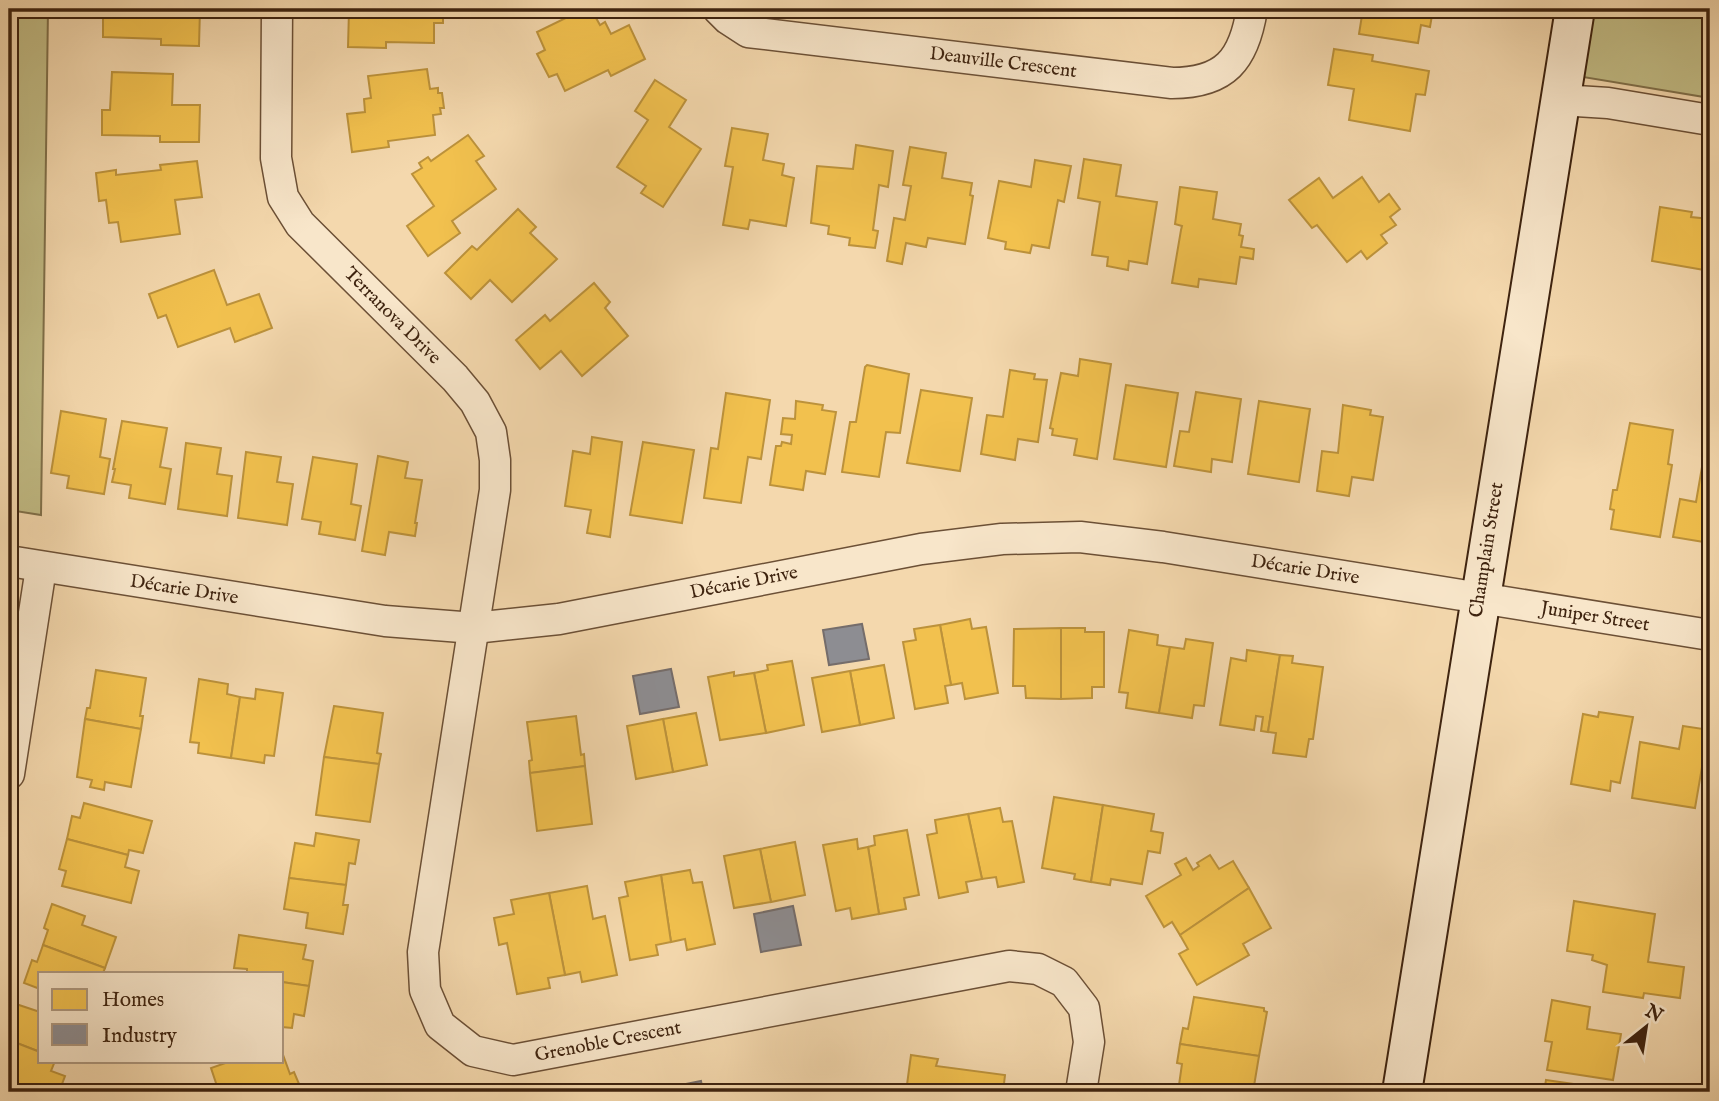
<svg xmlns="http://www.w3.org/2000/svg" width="1719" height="1101" font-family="'IM FELL English',serif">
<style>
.green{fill:#c2bc85;stroke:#80704a;stroke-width:2}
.homes{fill:#f2c14e;stroke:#bc923b;stroke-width:2}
.industry{fill:#8d8d92;stroke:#756d6b;stroke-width:2}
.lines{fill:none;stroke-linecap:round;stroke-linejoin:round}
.lane-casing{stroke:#6c5036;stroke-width:19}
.street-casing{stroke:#6c5036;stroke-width:33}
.secondary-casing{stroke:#3e230f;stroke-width:42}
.lane{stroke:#f8e6ca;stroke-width:16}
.street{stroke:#f8e6ca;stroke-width:30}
.secondary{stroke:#f8e6ca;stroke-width:38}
.labels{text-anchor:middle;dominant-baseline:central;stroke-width:7;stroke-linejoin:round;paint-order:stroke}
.street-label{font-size:19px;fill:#3e230f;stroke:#f8e6ca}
</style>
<rect width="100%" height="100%" fill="#f4d8ad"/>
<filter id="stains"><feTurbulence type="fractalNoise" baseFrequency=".00286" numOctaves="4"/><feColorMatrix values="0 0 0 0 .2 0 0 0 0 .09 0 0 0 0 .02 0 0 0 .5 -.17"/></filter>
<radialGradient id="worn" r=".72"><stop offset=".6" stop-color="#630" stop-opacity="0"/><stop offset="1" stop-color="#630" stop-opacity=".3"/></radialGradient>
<g class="green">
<path d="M9,9h39l-7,506 -32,-5z"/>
<path d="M1586,9h124v89l-133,-22z"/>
</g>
<g class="homes">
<path d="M112,9h88l-1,37 -38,-1v-6l-58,-2v-25h9z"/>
<path d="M367,9h76v14h-9v20l-48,-1v6l-38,-1 1,-37 18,1z"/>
<path d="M584,9h7l9,16 5,-3 6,12 18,-9 16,34 -34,17 -3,-6 -43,21 -8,-17 -8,3 -12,-23 8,-4 -8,-18z"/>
<path d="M1363,9h70l-3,18 -9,-2 -3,18 -59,-9z"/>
<path d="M1334,49l39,6 -1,6 57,10 -4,24 -9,-1 -6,37 -61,-11 5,-31 -26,-4z"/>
<path d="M427,69l3,20 8,-1v5h4l2,15h-4l1,6 -8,1 2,20 -47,6 1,6 -37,5 -5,-38 18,-2 -1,-13 7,-1 -3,-22z"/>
<path d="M112,72l61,2 -1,31h28l-1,37h-39v-6l-58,-1v-25h8z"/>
<path d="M655,80l31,20 -17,27 32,22 -38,58 -22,-14 5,-7 -29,-19 31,-47 -13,-9z"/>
<path d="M732,128l36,6 -5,26 21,4 -2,11 12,3 -8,48 -36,-6 -2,9 -25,-4 10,-58 -8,-1z"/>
<path d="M468,135l16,21 -8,5 20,28 -44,32 8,12 -32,23 -21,-30 27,-20 -22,-32 10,-6 -3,-5 9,-6 3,4z"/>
<path d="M856,145l37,6 -5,36 -9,-2 -6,45 5,1 -3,17 -26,-3 1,-7 -22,-4 1,-8 -18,-3 6,-57 36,3z"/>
<path d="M910,147l36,6 -4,25 30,5 -2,12 3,1 -8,48 -37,-6 -2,9 -20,-4 -4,21 -15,-3 7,-43 11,2 6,-34 -8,-1z"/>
<path d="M1084,159l37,6 -5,31 41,6 -10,62 -18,-3 -1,9 -21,-4 1,-9 -16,-2 8,-53 -22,-4z"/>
<path d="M1035,160l36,6 -7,36 -6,-2 -9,48 -17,-3 -2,8 -25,-4 1,-7 -18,-4 11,-57 32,6z"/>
<path d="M197,161l5,36 -27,3 5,34 -59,8 -3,-20 -9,1 -3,-23 -7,1 -3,-28 20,-3v5l45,-5 -1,-5z"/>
<path d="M1362,177l17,25 10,-8 11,15 -10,8 6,8 -15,10 6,8 -20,16 -6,-8 -14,11 -30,-37 -5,3 -23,-28 30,-22 14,20z"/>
<path d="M1180,187l37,5 -4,27 28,5 -2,11 4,1 -2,11 13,2 -1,10 -13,-2 -4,27 -37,-5 -1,8 -26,-4 9,-53 1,-4 -7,-2z"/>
<path d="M1660,207l32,5 -1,5 19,2v52l-58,-10z"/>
<path d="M518,209l18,18 -6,6 27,26 -45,43 -22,-22 -19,19 -26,-26 27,-27 5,4z"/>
<path d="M214,270l13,35 32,-11 13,34 -37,14 -5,-14 -52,19 -12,-32 -8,3 -9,-24z"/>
<path d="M594,283l16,19 -5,6 23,28 -46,40 -21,-25 -21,18 -24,-29 29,-25 5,6z"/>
<path d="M1080,359l31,5 -14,95 -23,-4 3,-16 -25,-4 1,-6 -3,-1 11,-55 17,3z"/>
<path d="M867,365l42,9 -9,59 -14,-1 -7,45 -37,-5 8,-50h6l9,-55z"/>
<path d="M1010,370l25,4 -1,5 13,1 -9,62 -20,-3 -3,21 -34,-6 6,-39 16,2z"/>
<path d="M1126,385l52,8 -12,74 -52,-8z"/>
<path d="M921,390l51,8 -12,73 -53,-8z"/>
<path d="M1196,392l45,7 -9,63 -20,-3 -1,13 -37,-6 6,-35 9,1z"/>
<path d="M726,393l44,7 -9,59 -13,-2 -7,46 -37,-5 7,-50 7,1z"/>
<path d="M796,401l27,4 -1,5 14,2 -11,62 -19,-3 -3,19 -33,-5 6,-39h5l1,-4 9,2 1,-9 -11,-1 2,-16 12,1z"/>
<path d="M1259,401l51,8 -11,73 -51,-8z"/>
<path d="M1343,405l28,5 -1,5 13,2 -10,63 -21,-3 -3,19 -32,-5 5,-40 16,2z"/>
<path d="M61,411l45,8 -6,38 10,2 -6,35 -37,-6 2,-12 -18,-3z"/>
<path d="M122,421l45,7 -7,39 11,2 -6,35 -36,-6 2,-13 -19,-3 3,-13h-2z"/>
<path d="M1630,423l43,7 -5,34 4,1 -12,72 -49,-8 3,-19 -4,-1 3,-19h4z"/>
<path d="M592,437l30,5 -12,95 -23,-4 4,-23 -26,-4 8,-55 17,3z"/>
<path d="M643,442l51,8 -12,73 -52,-8z"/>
<path d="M186,443l35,5 -4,26 15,2 -5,40 -49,-7z"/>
<path d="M246,452l35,5 -4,25 16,2 -6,41 -49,-7z"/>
<path d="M378,456l30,6 -3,16 17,2 -7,43h2l-2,13 -26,-4 -4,23 -23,-4z"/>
<path d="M313,457l44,7 -6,40 10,2 -6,34 -36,-6 2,-12 -19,-3z"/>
<path d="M1702,467l8,2v74l-37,-6 7,-38 16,3z"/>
<path d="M970,619l2,10 14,-2 12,66 -33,6 -3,-16 -11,2 -11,-60z"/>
<path d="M940,625l11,60 -6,1 3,17 -33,6 -12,-67 13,-2 -2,-11z"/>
<path d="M1061,628h24v4h19v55h-12v11l-31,1z"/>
<path d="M1061,628v71l-35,-1 -1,-12h-12l1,-57z"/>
<path d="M1129,630l29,5 -1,10 13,2 -11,66 -33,-5 2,-15 -9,-1z"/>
<path d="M1186,639l27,4 -9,63 -10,-1 -2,13 -33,-5 11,-66 14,2z"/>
<path d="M1247,650l33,5 -12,77 -7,-1 2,-14 -7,-1 -2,14 -34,-5 11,-67 15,3z"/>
<path d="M1280,655l13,1 -1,7 31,4 -10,72h-4l-3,18 -33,-4 3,-20 -8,-1z"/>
<path d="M792,661l12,64 -38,8 -12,-60 14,-3 -1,-5z"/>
<path d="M884,665l10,53 -34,7 -10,-54z"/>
<path d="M96,670l50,8 -6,38h3l-2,13 -56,-10 2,-11h3z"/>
<path d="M850,671l10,54 -38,7 -10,-54z"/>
<path d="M734,672v4l20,-3 12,60 -46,7 -12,-63z"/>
<path d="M199,679l29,5 -1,10 13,3 -9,61 -33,-5 1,-10 -9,-1z"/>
<path d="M256,689l27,4 -9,63 -9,-1 -1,8 -33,-5 9,-61 15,2z"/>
<path d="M334,706l49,7 -6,40 4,1 -2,10 -55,-7z"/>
<path d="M1599,712l34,5 -13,66 -9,-2 -1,10 -39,-7 12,-70 15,3z"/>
<path d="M696,713l11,52 -34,7 -10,-53z"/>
<path d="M576,716l5,39 3,-1 1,12 -55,7 -1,-12 3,-1 -5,-38z"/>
<path d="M85,719l56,10 -10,58 -26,-5 -1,8 -14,-3 2,-7 -15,-3z"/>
<path d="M663,719l10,53 -37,7 -9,-53z"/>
<path d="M1683,726l27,4v38l-8,-1 -7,41 -63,-10 8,-56 39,7z"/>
<path d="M324,757l55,7 -9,58 -54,-7z"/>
<path d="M585,766l7,58 -55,7 -7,-58z"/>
<path d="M1054,797l49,8 -12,77 -17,-3 1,-5 -33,-6z"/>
<path d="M84,803l68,18 -9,32 -14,-3 -1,5 -61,-16 5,-23 8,2z"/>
<path d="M1103,805l51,9 -3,17 12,2 -3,20 -12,-2 -6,33 -31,-5 -1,6 -19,-3z"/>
<path d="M1000,808l3,14 9,-1 12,61 -26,5 -2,-10 -14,2 -14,-65z"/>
<path d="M968,814l14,65 -16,3 2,10 -29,6 -12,-63 10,-2 -2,-13z"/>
<path d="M907,830l12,65 -15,3 2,11 -27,5 -11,-67 7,-2 -1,-9z"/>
<path d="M316,833l43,7 -4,24 -6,-1 -3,22 -57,-7 6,-35 19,3z"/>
<path d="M67,839l61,16 -3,12 14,4 -8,32 -69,-17 4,-15 -7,-2z"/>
<path d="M857,839l1,10 10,-2 11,67 -27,5 -2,-11 -14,3 -13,-66z"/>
<path d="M795,842l10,53 -34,7 -11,-53z"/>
<path d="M760,849l11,53 -37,6 -10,-52z"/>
<path d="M1210,855l9,14 14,-8 16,27 -69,47 -8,-13 -8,5 -18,-31 35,-21 -6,-11 11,-6 7,12 6,-4 -2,-3z"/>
<path d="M690,870l3,13 9,-1 13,62 -28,6 -2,-11 -14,3 -10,-67z"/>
<path d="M661,875l10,67 -15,3 2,10 -28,5 -11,-62 9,-2 -3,-14z"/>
<path d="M289,878l57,7 -3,20h5l-5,29 -37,-6 2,-15 -24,-4z"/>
<path d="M587,886l6,33 12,-3 12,59 -35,7 -2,-10 -15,3 -16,-82z"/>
<path d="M1249,888l22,40 -28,16 6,11 -52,30 -18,-31 9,-5 -8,-14z"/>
<path d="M549,893l16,82 -17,3 2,10 -33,6 -10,-51 -8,2 -5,-27 20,-4 -3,-14z"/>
<path d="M1574,901l81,13 -7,48 36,5 -4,31 -36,-5 -1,5 -40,-6 4,-27 -15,-5 1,-5 -26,-4z"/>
<path d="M52,904l33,12 -3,9 34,12 -11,31 -62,-23 5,-15 -4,-2z"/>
<path d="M239,935l67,10 -3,14 10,2 -4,25 -27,-4v-9h-35v-4l-13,-1z"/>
<path d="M43,945l62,23 -2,5h-63v16l-16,-6 8,-23 5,2z"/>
<path d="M282,982l27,4 -5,30 -10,-2 -2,14 -10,-1z"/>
<path d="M1194,997l70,11v3l3,1 -8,44 -79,-12 3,-16 5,1z"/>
<path d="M1552,1000l38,7 -3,22 34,5 -8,46 -66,-10 5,-28 -7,-1z"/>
<path d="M16,1004l24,8v40l-31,-12v-25l2,1z"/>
<path d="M9,1040l31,12v9h15l-4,10 14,5 -6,16h-43l-7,-3z"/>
<path d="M1180,1044l79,12 -6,36h-75l4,-28 -5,-1z"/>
<path d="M282,1052l8,22 4,-2 5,12 -20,8h-60l-8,-24 20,-7h51z"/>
<path d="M911,1055l27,4 -2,7 69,9 -2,17h-97z"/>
<path d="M1546,1080l49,7 -1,5h-50z"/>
<path d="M299,1084l3,8h-23z"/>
</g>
<g class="industry">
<path d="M862,624l7,35 -40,6 -6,-35z"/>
<path d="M671,669l8,38 -39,7 -7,-38z"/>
<path d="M793,906l8,39 -40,7 -7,-38z"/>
<path d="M701,1081l2,11h-41l-1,-3z"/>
</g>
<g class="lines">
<g class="lane-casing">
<path id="lane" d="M1706,9h4"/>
</g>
<g class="street-casing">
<g id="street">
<path d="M277,9l-1,149 7,39 17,27 155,154 20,24 16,30 4,28v30l-72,462 2,38 15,35 33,26 40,9 496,-94 29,3 26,13 20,26 5,34 -8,50"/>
<path d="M718,9l10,10 20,13 424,51c53,0 72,-23 80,-74"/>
<path d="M1560,100l48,3 102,17"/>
<path d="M9,561l376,60 89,7 85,-9 362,-70 81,-10 78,-2 83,10 547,88"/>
<path d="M9,774l32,-206"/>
</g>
</g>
<g class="secondary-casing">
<path id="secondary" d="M1402,1092l173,-1083"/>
</g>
<use href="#lane" class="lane"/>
<use href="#street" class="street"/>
<use href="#secondary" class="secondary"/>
</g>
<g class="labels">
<g class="street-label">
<text transform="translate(1003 63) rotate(7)">Deauville Crescent</text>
<text transform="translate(392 316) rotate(45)">Terranova Drive</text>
<text transform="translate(1487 550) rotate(-81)">Champlain Street</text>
<text transform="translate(1305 570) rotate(9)">Décarie Drive</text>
<text transform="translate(744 583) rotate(-11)">Décarie Drive</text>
<text transform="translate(184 590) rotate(9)">Décarie Drive</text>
<text transform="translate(1595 617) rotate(9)">Juniper Street</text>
<text transform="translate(608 1042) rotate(-11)">Grenoble Crescent</text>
</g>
</g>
<rect width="1719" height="1101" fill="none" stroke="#f4d8ad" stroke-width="35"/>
<rect x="10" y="10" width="1698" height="1080" fill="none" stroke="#3e230f" stroke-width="3.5"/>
<rect x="18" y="18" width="1684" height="1066" fill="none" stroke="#3e230f" stroke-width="2"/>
<rect x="38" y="972" width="245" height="91" fill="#f8e6ca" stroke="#ae987f" stroke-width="2"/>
<rect x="52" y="989" width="35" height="21" fill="#f2c14e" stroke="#ae987f" stroke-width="2"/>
<text x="102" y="1006" font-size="21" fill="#3e230f">Homes</text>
<rect x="52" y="1024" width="35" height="21" fill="#8d8d92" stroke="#ae987f" stroke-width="2"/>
<text x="102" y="1042" font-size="21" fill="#3e230f">Industry</text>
<g transform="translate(1646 1027) rotate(30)" stroke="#f8e6ca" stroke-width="5" paint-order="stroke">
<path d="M0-5L12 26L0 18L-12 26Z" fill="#3e230f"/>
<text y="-10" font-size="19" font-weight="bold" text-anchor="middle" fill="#3e230f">N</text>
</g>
<rect width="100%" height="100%" filter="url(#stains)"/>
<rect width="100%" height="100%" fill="url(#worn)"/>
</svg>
